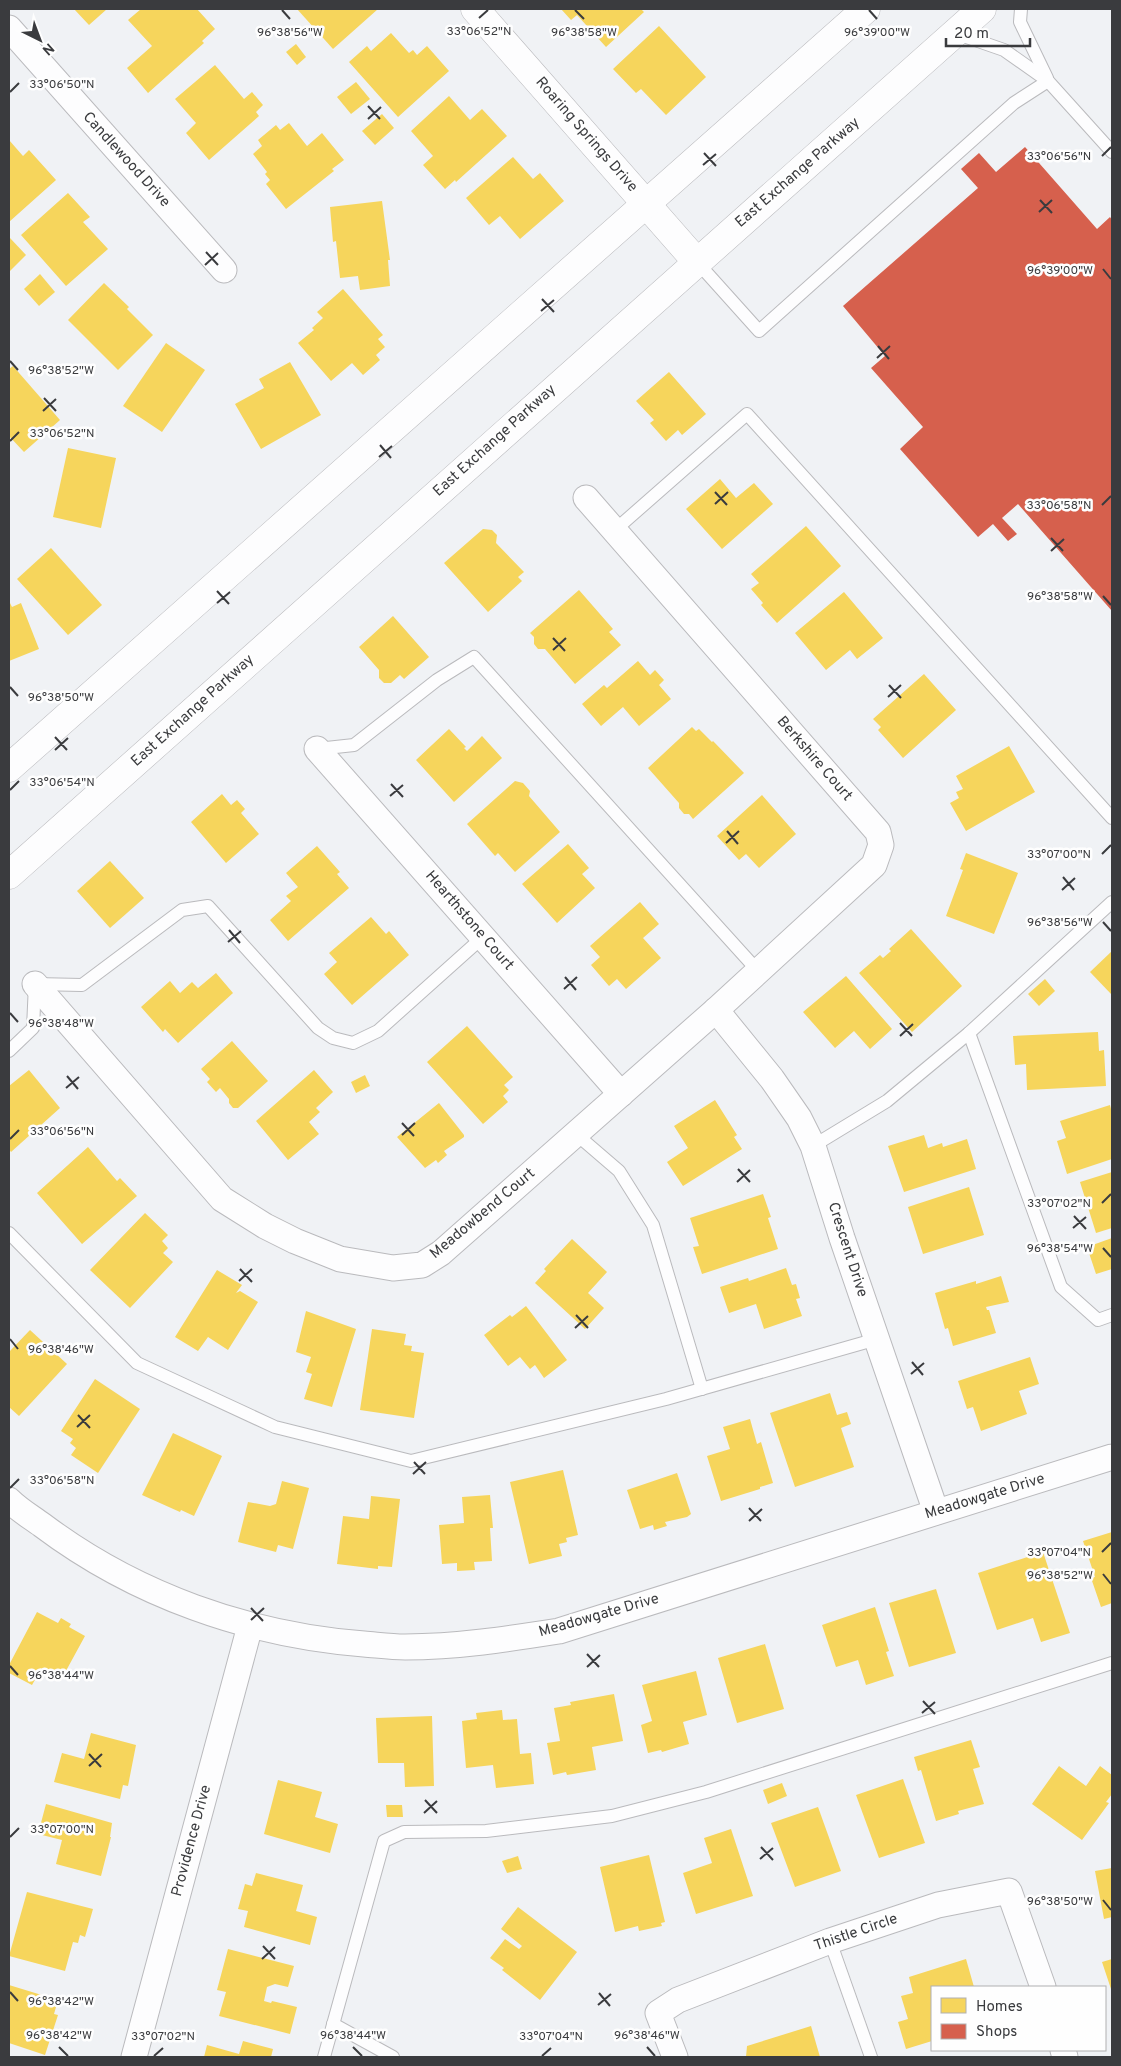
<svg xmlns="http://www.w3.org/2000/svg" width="1121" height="2066" font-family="Overpass,sans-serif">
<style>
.homes{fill:#f6d55c}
.shops{fill:#d6604d}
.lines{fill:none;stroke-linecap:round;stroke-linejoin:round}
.service-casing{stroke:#bababd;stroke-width:14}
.minor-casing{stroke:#bababd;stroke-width:27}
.tertiary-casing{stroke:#bababd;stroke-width:29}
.secondary-casing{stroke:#bababd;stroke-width:29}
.service{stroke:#fdfdfe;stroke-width:12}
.minor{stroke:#fdfdfe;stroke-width:25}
.tertiary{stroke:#fdfdfe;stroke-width:28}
.secondary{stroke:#fdfdfe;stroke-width:28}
.ticks{fill:none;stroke:#3a3b3e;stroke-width:2}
.labels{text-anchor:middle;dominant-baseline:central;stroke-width:5;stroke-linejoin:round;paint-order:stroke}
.street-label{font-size:15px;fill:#3a3b3e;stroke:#fefefe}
.ticks-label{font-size:12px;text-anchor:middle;fill:#3a3b3e;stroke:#fefefe;stroke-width:5;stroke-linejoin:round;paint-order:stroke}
</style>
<rect width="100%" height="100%" fill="#f0f2f5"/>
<g class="homes">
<path d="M74,9h33l-18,16z"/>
<path d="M141,9h56l18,20 -13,12 2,2 -56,50 -21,-25 25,-22 -24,-26z"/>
<path d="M297,9h81l-45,40z"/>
<path d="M561,9h80l3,3 -38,35 -29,-32 -6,5z"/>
<path d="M659,26l47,51 -40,38 -25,-26 -5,4 -23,-24z"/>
<path d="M391,33l18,20 4,-3 4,5 10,-9 22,25 -51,46 -49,-55 18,-16 4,5z"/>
<path d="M296,44l10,13 -9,8 -11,-13z"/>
<path d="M215,65l29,34 8,-7 11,13 -7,7 3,4 -50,44 -23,-27 10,-10 -21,-24z"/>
<path d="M356,82l14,17 -19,15 -14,-17z"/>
<path d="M449,96l21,24 12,-11 25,27 -51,46 -1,-2 -10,9 -22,-24 10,-9 -22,-25z"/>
<path d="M382,114l12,14 -19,17 -13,-14z"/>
<path d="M289,123l18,23 15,-13 22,27 -12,9 2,2 -48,38 -20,-25 4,-4 -5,-6 2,-2 -14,-18 9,-8 -4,-6 18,-15 4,5z"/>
<path d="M9,140l14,16 6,-6 27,30 -47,42z"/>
<path d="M513,157l20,22 7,-6 24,28 -44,38 -20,-23 -11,9 -23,-27z"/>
<path d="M68,193l22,24 -7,5 25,27 -42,37 -45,-51z"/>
<path d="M382,201l8,59h-2l2,26 -30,4 -2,-14 -18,2 -4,-37 -3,1 -3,-35z"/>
<path d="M10,238l16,17 -16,16 -1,-32z"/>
<path d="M40,274l15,18 -16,14 -15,-17z"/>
<path d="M104,283l25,24 -2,2 26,26 -35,35 -50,-50z"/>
<path d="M343,289l40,46 -5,4 7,8 -9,8 4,5 -17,15 -11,-12 -21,18 -33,-38 16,-13 -2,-2 11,-10 -6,-6z"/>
<path d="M166,343l39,27 -43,62 -39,-26z"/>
<path d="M290,362l31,53 -60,34 -26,-45 29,-16 -5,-9z"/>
<path d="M13,366l47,54 -36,32 -15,-16v-67z"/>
<path d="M669,372l37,42 -24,21 -4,-5 -12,11 -16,-18 4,-3 -18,-19z"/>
<path d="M68,448l48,10 -15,70 -48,-11z"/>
<path d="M720,479l16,19 18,-15 19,21 -51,45 -36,-40z"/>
<path d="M806,526l35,40 -64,57 -16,-18 2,-2 -12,-14 8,-6 -8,-9z"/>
<path d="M483,529l9,1 5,5 -1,8 28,29 -6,5 4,4 -34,31 -44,-49z"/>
<path d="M51,548l51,57 -34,30 -51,-56z"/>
<path d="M579,590l34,39 -4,3 12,13 -46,39 -30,-35h-7l-4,-5v-7l-4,-4z"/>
<path d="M844,592l39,46 -26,21 -7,-9 -24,20 -31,-37z"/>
<path d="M10,603l2,4 9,-4 18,46 -30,12v-57z"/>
<path d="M393,616l36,41 -25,22 -4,-4 -9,8h-7l-5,-5v-8l-20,-23z"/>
<path d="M638,661l12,14 5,-5 9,10 -5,5 12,14 -32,27 -16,-19 -22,19 -19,-22 22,-19 3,3z"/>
<path d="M924,674l32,36 -53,48 -25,-28 3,-3 -8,-8z"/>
<path d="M692,727l4,4 3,-2 13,13 1,-1 31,32 -51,46 -4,-5h-5l-5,-6v-5l-31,-35z"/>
<path d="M449,729l17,18 -2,1 3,3 15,-15 20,22 -48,44 -38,-42z"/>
<path d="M1009,746l26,46 -69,39 -16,-28 9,-5 -3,-6 7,-3 -7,-13z"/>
<path d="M515,781l8,2 7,8 -1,5 31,36 -45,40 -17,-19 -3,3 -28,-32z"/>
<path d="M222,794l9,11 6,-5 8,9 -4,4 18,21 -33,29 -35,-41z"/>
<path d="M762,795l34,39 -37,34 -13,-14 -7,6 -22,-24z"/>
<path d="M568,844l21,24 -7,6 13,14 -38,35 -35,-39z"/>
<path d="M317,846l23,26 -3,2 12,14 -61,53 -18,-21 21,-19 -5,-5 12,-9 -12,-14z"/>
<path d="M966,853l52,20 -24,61 -48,-18 17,-46 -3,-1z"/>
<path d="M110,861l34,37 -34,30 -33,-37z"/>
<path d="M640,902l19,22 -16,14 18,20 -35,31 -9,-10 -8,7 -18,-21 9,-8 -10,-11z"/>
<path d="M371,917l15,17 3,-3 20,24 -57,50 -28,-31 13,-12 -8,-9z"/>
<path d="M911,929l51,57 -50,46 -53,-59 21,-18 3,3 8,-7 -2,-2z"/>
<path d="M1112,951v44l-22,-23z"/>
<path d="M216,973l17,20 -55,50 -13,-14 -2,3 -22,-25 29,-26 10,12 12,-11 6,6z"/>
<path d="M846,976l46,53 -22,20 -16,-18 -19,17 -32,-36z"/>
<path d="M1045,979l10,12 -16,15 -11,-12z"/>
<path d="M467,1026l46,51 -9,8 5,5 -6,6 5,6 -25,22 -56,-62z"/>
<path d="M1098,1032l1,19 5,-1 2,36 -79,4 -1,-26 -11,1 -2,-29z"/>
<path d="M232,1041l36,40 -30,27h-5l-4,-5v-4l-9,-11 -4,4 -9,-10 3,-3 -9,-10z"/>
<path d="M29,1070l31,38 -49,44 -2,-3v-63z"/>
<path d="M314,1070l19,22 -17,16 4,4 -11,10 10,12 -31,26 -32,-39z"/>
<path d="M365,1075l5,11 -14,7 -5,-11z"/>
<path d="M715,1100l22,35 -3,2 8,12 -59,37 -16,-24 21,-14 -14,-22z"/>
<path d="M439,1103l25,32v2l-20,14 3,4 -9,8 -2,-3 -11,8 -28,-31z"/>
<path d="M1110,1105l2,8v46l-45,15 -10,-33 9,-3 -6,-17z"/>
<path d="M924,1135l4,13 14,-5 1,4 24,-8 9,30 -72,23 -16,-46z"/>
<path d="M88,1147l29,34 3,-3 17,18 -55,48 -45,-51z"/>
<path d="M1112,1172v56l-16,5 -16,-51z"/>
<path d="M969,1187l15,48 -61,19 -15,-47z"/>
<path d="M763,1194l8,23 -3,1 10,31 -76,25 -9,-27 6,-1 -9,-28z"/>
<path d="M145,1213l23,22 -6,6 6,7 -5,5 10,9 -43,46 -40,-38z"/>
<path d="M1112,1238v31l-16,5 -9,-27z"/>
<path d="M572,1239l35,33 -19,21 16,15 -19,21 -50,-46 11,-12 -2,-2z"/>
<path d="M786,1268l6,17 4,-1 4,14 -4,1 6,17 -38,13 -8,-25 -27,9 -9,-26 28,-9 1,3z"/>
<path d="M217,1270l25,15 -6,8 4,-2 18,11 -30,48 -20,-13 -10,14 -23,-14z"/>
<path d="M1001,1276l8,26 -23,5 1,3h2l7,23 -43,13 -5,-18 -3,1 -10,-36 41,-12v3z"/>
<path d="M526,1306l41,54 -23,18 -9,-13 -5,4 -10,-12 -12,9 -24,-31 26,-20 2,2z"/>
<path d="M306,1311l50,18 -24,78 -28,-8 8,-25 -6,-2 5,-15 -15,-5z"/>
<path d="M372,1329l34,5 -2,11 8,1 -1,5 13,2 -10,65 -54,-8z"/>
<path d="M30,1330l37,34 -48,52 -10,-9v-55z"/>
<path d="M1030,1357l9,27 -20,7 8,23 -46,17 -8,-24 -6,2 -9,-28z"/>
<path d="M95,1379l45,30 -42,64 -27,-18 5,-7 -6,-5 3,-4 -12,-8z"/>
<path d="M830,1393l7,22 10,-3 4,12 -10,4 13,39 -59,20 -25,-74z"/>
<path d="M750,1419l7,25 4,-2 12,41 -13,4v2l-39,12 -14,-45 23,-7 -7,-22z"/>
<path d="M173,1433l49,23 -28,60 -13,-6 -1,2 -38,-17z"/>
<path d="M563,1470l15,65 -12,3 1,4 -8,2 3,12 -33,8 -19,-82z"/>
<path d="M677,1473l14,41 -4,3 -22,5 2,4 -13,4 -1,-5 -13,4 -13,-39z"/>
<path d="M282,1481l27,7 -16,61 -15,-4 -2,7 -38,-10 10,-40 22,4 6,-2z"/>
<path d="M490,1495l3,33h-3l2,33 -18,1 1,8 -18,1v-8l-15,1 -3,-39 25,-2 -2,-26z"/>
<path d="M371,1496l29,3 -8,68 -14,-1v3l-41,-5 6,-48 26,3z"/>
<path d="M1112,1532v71l-11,4 -10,-29 4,-1 -12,-36z"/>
<path d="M1043,1552l27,81 -29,9 -8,-24 -36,12 -19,-57z"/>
<path d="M936,1589l20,64 -47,14 -20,-64z"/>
<path d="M875,1607l14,44 -3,1 8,24 -28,9 -8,-25 -22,7 -14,-42z"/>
<path d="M37,1612l21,11 3,-5 10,6 -2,3 16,9 -24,44 -20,-11 -9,16 -23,-12v-8z"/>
<path d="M765,1644l19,65 -47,14 -19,-65z"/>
<path d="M696,1671l11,44 -24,7 6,22 -27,8 -1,-2 -13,3 -7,-28 11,-4 -10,-36z"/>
<path d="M614,1694l9,47 -31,6 4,23 -29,5 -1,-3 -13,3 -6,-32 13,-2 -6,-33 17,-3 -1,-3z"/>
<path d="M502,1710l1,10 14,-1 3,35 11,-1 3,31 -38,4 -3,-23 -27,3 -4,-47 15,-2 -1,-6z"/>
<path d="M432,1716l2,70 -29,1 -1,-24h-26l-2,-45z"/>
<path d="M91,1733l45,12 -8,41 -5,-1 -3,14 -66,-17 8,-29 22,6z"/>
<path d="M971,1740l9,27 -7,2 11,35 -26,7 1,3 -23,7 -15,-51 -3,1 -4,-14z"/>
<path d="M1059,1766l27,20 14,-20 12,9v19l-6,8 3,1 -27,37 -50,-36z"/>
<path d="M903,1779l22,64 -46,15 -23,-63z"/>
<path d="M278,1780l44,12 -7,25 23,7 -8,29 -66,-19z"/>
<path d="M782,1783l5,13 -19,8 -5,-14z"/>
<path d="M46,1804l66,19 -2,14h1l-10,39 -45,-12 6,-24 -24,-6z"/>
<path d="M386,1805h16l1,12h-16z"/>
<path d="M818,1807l23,64 -46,16 -24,-64z"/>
<path d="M731,1829l22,67 -57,18 -13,-41 29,-10 -8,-25z"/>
<path d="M649,1855l16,67 -4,1 1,3 -23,5 -1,-5 -23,6 -15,-65z"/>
<path d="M518,1856l4,13 -15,4 -5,-12z"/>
<path d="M1112,1868v49l-8,2 -9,-48z"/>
<path d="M256,1873l47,12 -7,26 21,6 -7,28 -66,-18 4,-16 -10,-2 7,-25 7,2z"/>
<path d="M27,1892l66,17 -8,28 -5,-2 -2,8 -5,-1 -8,29 -56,-15z"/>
<path d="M518,1907l59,45 -37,48 -38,-30 2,-2 -14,-10 15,-19 14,10 3,-3 -21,-17z"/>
<path d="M228,1949l66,17 -6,21 -13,-3 -8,3 -3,14 7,2 1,-2 25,6 -7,27 -71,-18 7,-24 -9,-2z"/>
<path d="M966,1959l8,28h-42v54l-26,8 -8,-27 10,-3 -7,-23 12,-3 -4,-16z"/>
<path d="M1112,1959v33l-10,-30z"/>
<path d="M9,1985l49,15 -4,14 4,1 -13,40 -36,-12z"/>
<path d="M811,2026l9,31h-74l1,-11z"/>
<path d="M243,2041l30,8 -2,8h-67l3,-12 32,9z"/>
</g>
<path class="shops" d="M1025,147l72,82 13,-12 2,3v391l-94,-107 -16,14 15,16 -9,7 -15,-17 -15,13 -78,-88 23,-22 -52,-59 14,-12 -42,-50 135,-118 -17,-19 18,-16 17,19z"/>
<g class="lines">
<g class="service-casing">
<g id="service">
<path d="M1021,9l-1,13 27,56"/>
<path d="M955,33l49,17 44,31 64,71"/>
<path d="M697,262l62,69 255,-228 34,-22"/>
<path d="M615,530l132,-116 365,404"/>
<path d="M317,749l37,-4 83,-65 37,-23 284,314"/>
<path d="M969,1033l92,254 37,33 14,-5"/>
<path d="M9,1051l24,-23 2,-44 47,1 100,-75 26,-4 110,122 15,10 20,5 25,-12 105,-94"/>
<path d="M576,1134l43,37 34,54 49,164"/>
<path d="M813,1146l74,-45 82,-68 143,-131"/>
<path d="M9,1233l128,130 138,64 136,34 255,-62 211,-60"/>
<path d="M830,1941l41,116"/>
<path d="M333,2024l60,33"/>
<path d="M324,2057l60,-216 20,-9 82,-1 126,-15 94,-24 406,-129"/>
</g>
</g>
<g class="minor-casing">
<g id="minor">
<path d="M9,28l215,242"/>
<path d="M317,749l304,345"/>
<path d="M35,984l187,215 43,27 30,15 45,18 53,9 29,-3 19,-12 275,-243 158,-145 7,-20 -3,-13 -292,-334"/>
<path d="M716,1010l56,69 27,39 14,28 29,92 94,274"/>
<path d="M9,1500c10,10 22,17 33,25 93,70 206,110 322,119 13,1 27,3 41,3 52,0 103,-8 154,-16l553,-174"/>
<path d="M1063,2050l2,7"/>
<path d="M134,2057l116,-431"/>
<path d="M675,2057l-17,-44 20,-13 152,-59 108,-36 71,-14 34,96"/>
</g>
</g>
<g class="tertiary-casing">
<path id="tertiary" d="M475,9l222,253"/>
</g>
<g class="secondary-casing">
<g id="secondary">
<path d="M9,768l857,-759"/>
<path d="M9,875l973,-866"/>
</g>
</g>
<use href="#service" class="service"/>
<use href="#minor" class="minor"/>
<use href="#tertiary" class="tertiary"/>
<use href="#secondary" class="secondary"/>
</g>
<path class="ticks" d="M282,10l8,9M575,10l9,9M869,10l8,9M479,18l9,-8M10,92l9,-9M368,106l12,13M368,119l13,-12M704,153l12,13M1102,156l9,-9M703,165l13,-11M1040,200l12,13M1039,212l13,-12M206,252l12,13M205,265l13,-12M1103,269l8,10M542,299l12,13M541,311l13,-11M878,346l11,13M877,358l13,-12M10,361l8,9M44,398l12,13M43,411l13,-12M10,441l9,-9M380,445l11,13M379,457l13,-11M715,492l12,13M715,504l13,-12M1102,505l9,-9M1051,538l12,13M1051,551l13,-12M217,591l12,13M1103,596l8,9M217,603l13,-11M553,638l12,13M553,650l13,-12M889,685l12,13M10,687l8,9M888,697l13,-12M55,737l12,13M55,750l13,-12M391,784l12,13M10,790l9,-9M390,796l13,-11M727,831l11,13M726,843l13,-12M1102,854l9,-9M1063,877l11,13M1062,890l13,-12M1103,922l8,9M229,930l11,13M228,942l13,-11M565,977l11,13M564,989l13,-12M10,1013l8,9M900,1023l12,13M900,1036l13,-12M67,1076l11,13M66,1088l13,-11M402,1123l12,13M402,1135l13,-12M10,1139l9,-9M738,1169l12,13M737,1182l13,-12M1102,1203l9,-9M1074,1216l12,13M1073,1228l13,-11M1103,1248l8,9M240,1269l12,13M239,1281l13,-12M576,1315l12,13M575,1328l13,-12M10,1339l8,10M912,1362l11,13M911,1374l13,-11M78,1415l12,13M77,1427l13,-12M414,1462l11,12M413,1474l13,-12M10,1488l9,-9M749,1508l12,13M749,1521l13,-12M1102,1552l9,-9M1103,1574l8,10M251,1608l12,13M251,1620l13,-12M587,1654l12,13M10,1666l8,9M587,1667l13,-12M923,1701l12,13M922,1713l13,-11M89,1754l12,13M89,1766l13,-12M425,1800l12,13M424,1813l13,-12M10,1837l9,-9M761,1847l12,13M760,1859l13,-11M1103,1900l8,10M263,1946l12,13M262,1959l13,-12M10,1992l8,9M599,1993l11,13M598,2005l13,-11M59,2047l9,9M353,2047l9,9M647,2047l8,9M154,2056l9,-8M542,2056l9,-8"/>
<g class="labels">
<g class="street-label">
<text transform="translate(586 135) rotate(49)">Roaring Springs Drive</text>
<text transform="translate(126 160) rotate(48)">Candlewood Drive</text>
<text transform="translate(798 173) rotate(-41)">East Exchange Parkway</text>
<text transform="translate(495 441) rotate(-42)">East Exchange Parkway</text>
<text transform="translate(193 711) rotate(-42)">East Exchange Parkway</text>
<text transform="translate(814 759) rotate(49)">Berkshire Court</text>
<text transform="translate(469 921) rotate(49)">Hearthstone Court</text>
<text transform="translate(483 1214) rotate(-40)">Meadowbend Court</text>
<text transform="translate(847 1250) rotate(72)">Crescent Drive</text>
<text transform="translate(985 1497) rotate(-17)">Meadowgate Drive</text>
<text transform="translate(599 1616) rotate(-16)">Meadowgate Drive</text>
<text transform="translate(192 1841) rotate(-75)">Providence Drive</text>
<text transform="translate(856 1933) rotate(-19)">Thistle Circle</text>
</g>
</g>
<g class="ticks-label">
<text x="479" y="35">33°06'52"N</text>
<text x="290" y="36">96°38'56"W</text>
<text x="584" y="36">96°38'58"W</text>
<text x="877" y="36">96°39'00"W</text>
<text x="62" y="88">33°06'50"N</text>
<text x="1059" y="160">33°06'56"N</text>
<text x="1060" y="274">96°39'00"W</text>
<text x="61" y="374">96°38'52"W</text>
<text x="62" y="437">33°06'52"N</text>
<text x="1059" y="509">33°06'58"N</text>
<text x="1060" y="600">96°38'58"W</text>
<text x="61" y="701">96°38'50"W</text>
<text x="62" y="786">33°06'54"N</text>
<text x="1059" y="858">33°07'00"N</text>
<text x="1060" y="926">96°38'56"W</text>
<text x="61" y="1027">96°38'48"W</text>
<text x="62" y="1135">33°06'56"N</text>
<text x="1059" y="1207">33°07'02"N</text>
<text x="1060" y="1252">96°38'54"W</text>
<text x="61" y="1353">96°38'46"W</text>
<text x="62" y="1484">33°06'58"N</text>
<text x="1059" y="1556">33°07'04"N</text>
<text x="1060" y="1579">96°38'52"W</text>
<text x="61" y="1679">96°38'44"W</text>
<text x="62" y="1833">33°07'00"N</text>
<text x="1060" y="1905">96°38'50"W</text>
<text x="61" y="2005">96°38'42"W</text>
<text x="59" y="2039">96°38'42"W</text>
<text x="353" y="2039">96°38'44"W</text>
<text x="647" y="2039">96°38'46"W</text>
<text x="163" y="2040">33°07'02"N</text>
<text x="551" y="2040">33°07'04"N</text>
</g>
<rect width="1121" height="2066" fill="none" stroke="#3a3b3e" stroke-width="20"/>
<rect x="931" y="1986" width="175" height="65" fill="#fefefe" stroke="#b0b0b1"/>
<rect x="941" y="1998" width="25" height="15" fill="#f6d55c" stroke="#b0b0b1"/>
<text x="976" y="2011" font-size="15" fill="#3a3b3e">Homes</text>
<rect x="941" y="2024" width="25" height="15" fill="#d6604d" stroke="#b0b0b1"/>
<text x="976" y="2036" font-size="15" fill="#3a3b3e">Shops</text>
<g transform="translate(40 40) rotate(138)" stroke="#fefefe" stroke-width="4" paint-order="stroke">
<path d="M0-4L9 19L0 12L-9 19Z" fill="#3a3b3e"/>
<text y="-8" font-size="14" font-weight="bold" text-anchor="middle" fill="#3a3b3e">N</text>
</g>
<path d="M946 38v8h84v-8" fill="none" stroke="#3a3b3e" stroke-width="2.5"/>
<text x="954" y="38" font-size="15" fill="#3a3b3e" stroke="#fefefe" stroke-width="4" paint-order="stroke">20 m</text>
</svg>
